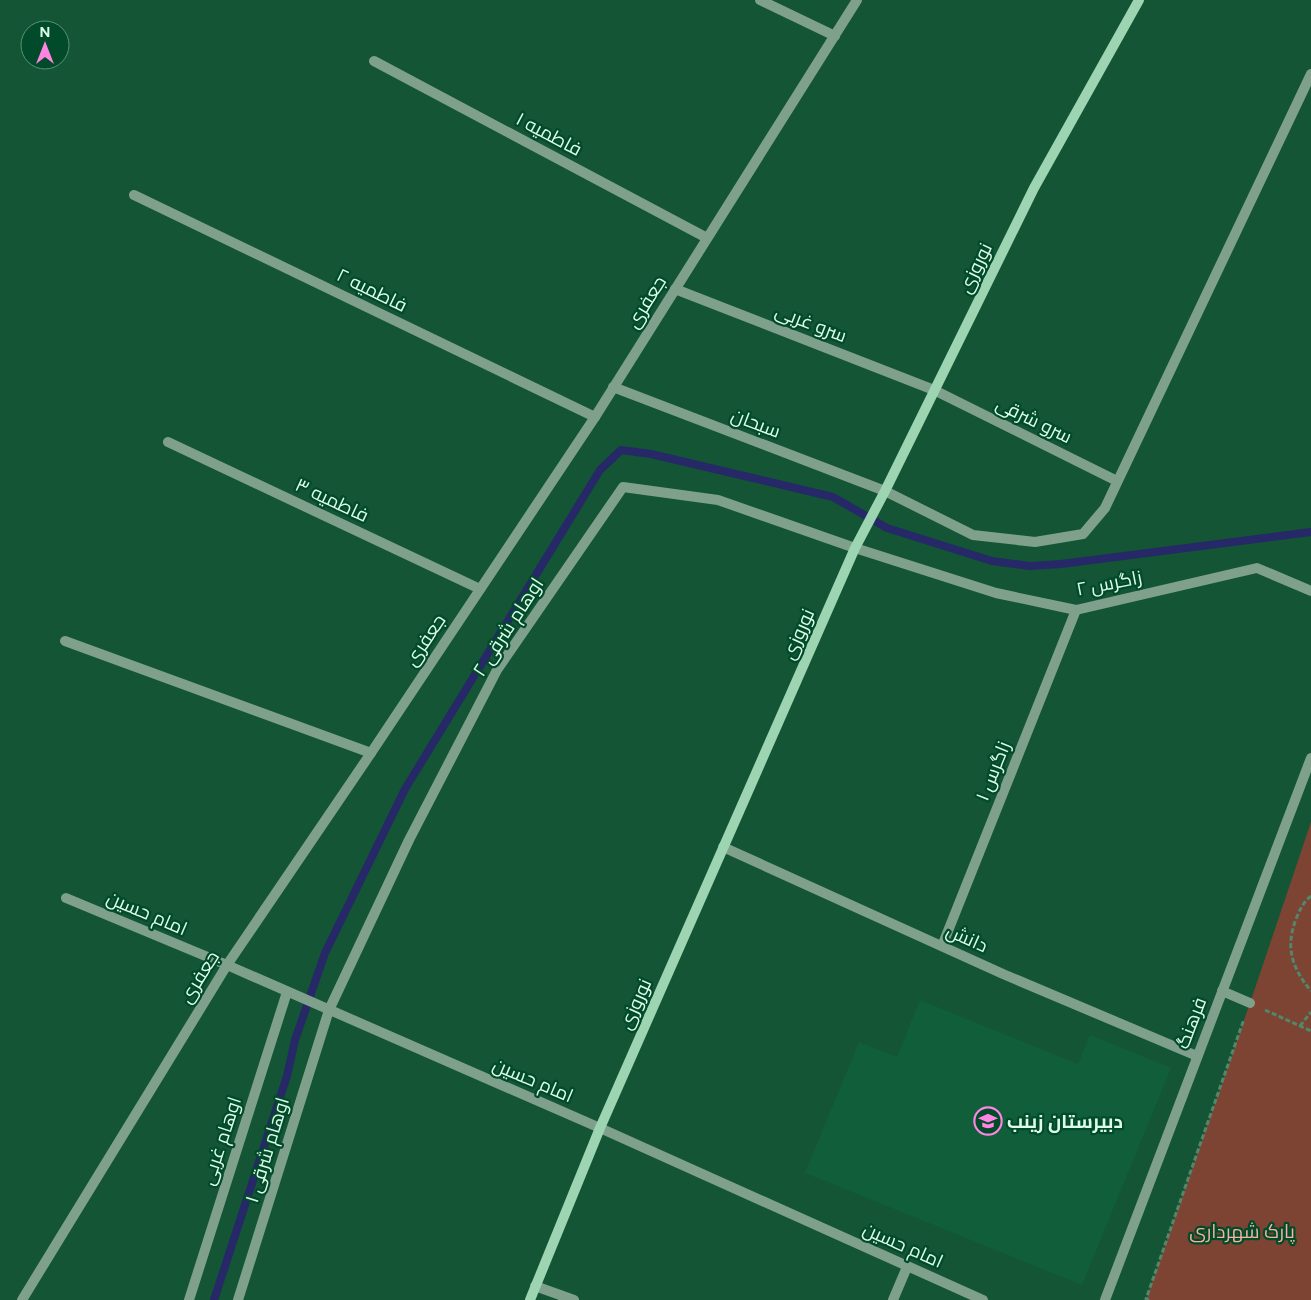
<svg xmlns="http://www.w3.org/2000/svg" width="1311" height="1300" font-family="Figtree,Cairo,sans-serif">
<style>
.built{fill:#115f3a}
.park{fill:#7d4434}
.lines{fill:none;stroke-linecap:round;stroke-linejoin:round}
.stream{stroke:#262868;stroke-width:8}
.path{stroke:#51886c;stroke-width:3;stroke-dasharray:5 2.5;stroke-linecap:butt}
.street{stroke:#7fa18c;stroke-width:10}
.secondary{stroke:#9dd4b2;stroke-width:10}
.labels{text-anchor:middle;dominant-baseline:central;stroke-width:4.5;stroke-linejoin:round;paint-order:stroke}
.street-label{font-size:19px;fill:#ddfce8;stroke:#014a2a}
.poi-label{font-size:19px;font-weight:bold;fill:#ddfce8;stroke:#014a2a;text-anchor:start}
.park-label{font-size:19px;fill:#f6b39f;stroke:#014a2a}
</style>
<rect width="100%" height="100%" fill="#135535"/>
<path class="built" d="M920,1000l158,64 12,-29 81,33 -89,217 -277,-112 54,-131 38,15z"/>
<path class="park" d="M1311,822v478h-164l-1,-1 104,-296z"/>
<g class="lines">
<path class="stream" d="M214,1300l73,-224 8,-36 30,-87 80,-164 195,-319 21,-20 30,4 182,43 54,31 105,33 38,5 31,-2 250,-32"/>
<g class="path">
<path d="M1311,896c-8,6 -11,14 -15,23 -11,29 -4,49 15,72"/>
<path d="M1265,1010l46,21"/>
<path d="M1300,1026l11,-14"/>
<path d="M1149,1300l-3,-1 98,-280"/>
</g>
<g class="street">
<path d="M760,0l75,36"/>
<path d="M374,61l333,177"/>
<path d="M134,195l461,222"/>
<path d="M675,289l259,101 183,91"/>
<path d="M613,387l272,104 88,44 62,7 48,-8 22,-26 206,-434"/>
<path d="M168,442l312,147"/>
<path d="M65,641l306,112"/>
<path d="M723,847l280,127 194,82"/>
<path d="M66,898l161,67 373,163 383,172"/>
<path d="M942,946l134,-336"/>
<path d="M1222,991l28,12"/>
<path d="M535,1286l39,14"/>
<path d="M22,1300l205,-335 144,-212 224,-336 262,-417"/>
<path d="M189,1300l98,-308"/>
<path d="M238,1300l91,-290 80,-170 88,-170 126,-183 95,13 137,48 141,45 80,17 181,-42 54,23"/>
<path d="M893,1300l14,-33"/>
<path d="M1105,1300l206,-542"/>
</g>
<path class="secondary" d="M530,1300l70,-172 255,-580 30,-57 149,-303 105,-188"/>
</g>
<defs>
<g id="school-ring" transform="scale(1.4375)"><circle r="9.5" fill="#014a2a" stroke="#fe86e1" stroke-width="1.5"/><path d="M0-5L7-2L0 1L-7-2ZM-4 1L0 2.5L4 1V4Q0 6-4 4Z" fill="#fe86e1"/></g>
</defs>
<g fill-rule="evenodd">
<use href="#school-ring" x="988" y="1121"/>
</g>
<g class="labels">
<g class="street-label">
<text transform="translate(549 134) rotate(28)">فاطمیه ۱</text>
<text transform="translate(975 268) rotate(-64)">نوروزی</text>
<text transform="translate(372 290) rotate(26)">فاطمیه ۲</text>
<text transform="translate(646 302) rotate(-58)">جعفری</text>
<text transform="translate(811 323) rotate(21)">سرو غربی</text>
<text transform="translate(1034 420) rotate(26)">سرو شرقی</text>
<text transform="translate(756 423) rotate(21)">سبحان</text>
<text transform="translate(332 500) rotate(25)">فاطمیه ۳</text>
<text transform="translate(1109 583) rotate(-11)">زاگرس ۲</text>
<text transform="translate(508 627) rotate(-57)">اوهام شرقی ۲</text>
<text transform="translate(798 634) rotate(-66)">نوروزی</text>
<text transform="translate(425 640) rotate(-56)">جعفری</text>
<text transform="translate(993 771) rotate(-68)">زاگرس ۱</text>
<text transform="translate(147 913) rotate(23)">امام حسین</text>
<text transform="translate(967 938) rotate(24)">دانش</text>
<text transform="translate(199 977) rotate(-58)">جعفری</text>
<text transform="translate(635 1004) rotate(-66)">نوروزی</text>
<text transform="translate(1191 1023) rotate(-69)">فرهنگ</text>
<text transform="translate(533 1080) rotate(23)">امام حسین</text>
<text transform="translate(221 1141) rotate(-72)">اوهام غربی</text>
<text transform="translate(267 1150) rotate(-73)">۱ اوهام شرقی</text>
<text transform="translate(903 1245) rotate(24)">امام حسین</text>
</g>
<g class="poi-label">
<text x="1007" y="1121">دبیرستان زینب</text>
</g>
<g class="park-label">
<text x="1242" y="1231">پارک شهرداری</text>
</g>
</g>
<g transform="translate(45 45)"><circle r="24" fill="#014a2a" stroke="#599176"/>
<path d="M0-4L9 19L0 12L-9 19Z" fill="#fe86e1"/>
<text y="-8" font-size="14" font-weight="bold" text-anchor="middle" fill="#ddfce8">N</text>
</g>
</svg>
